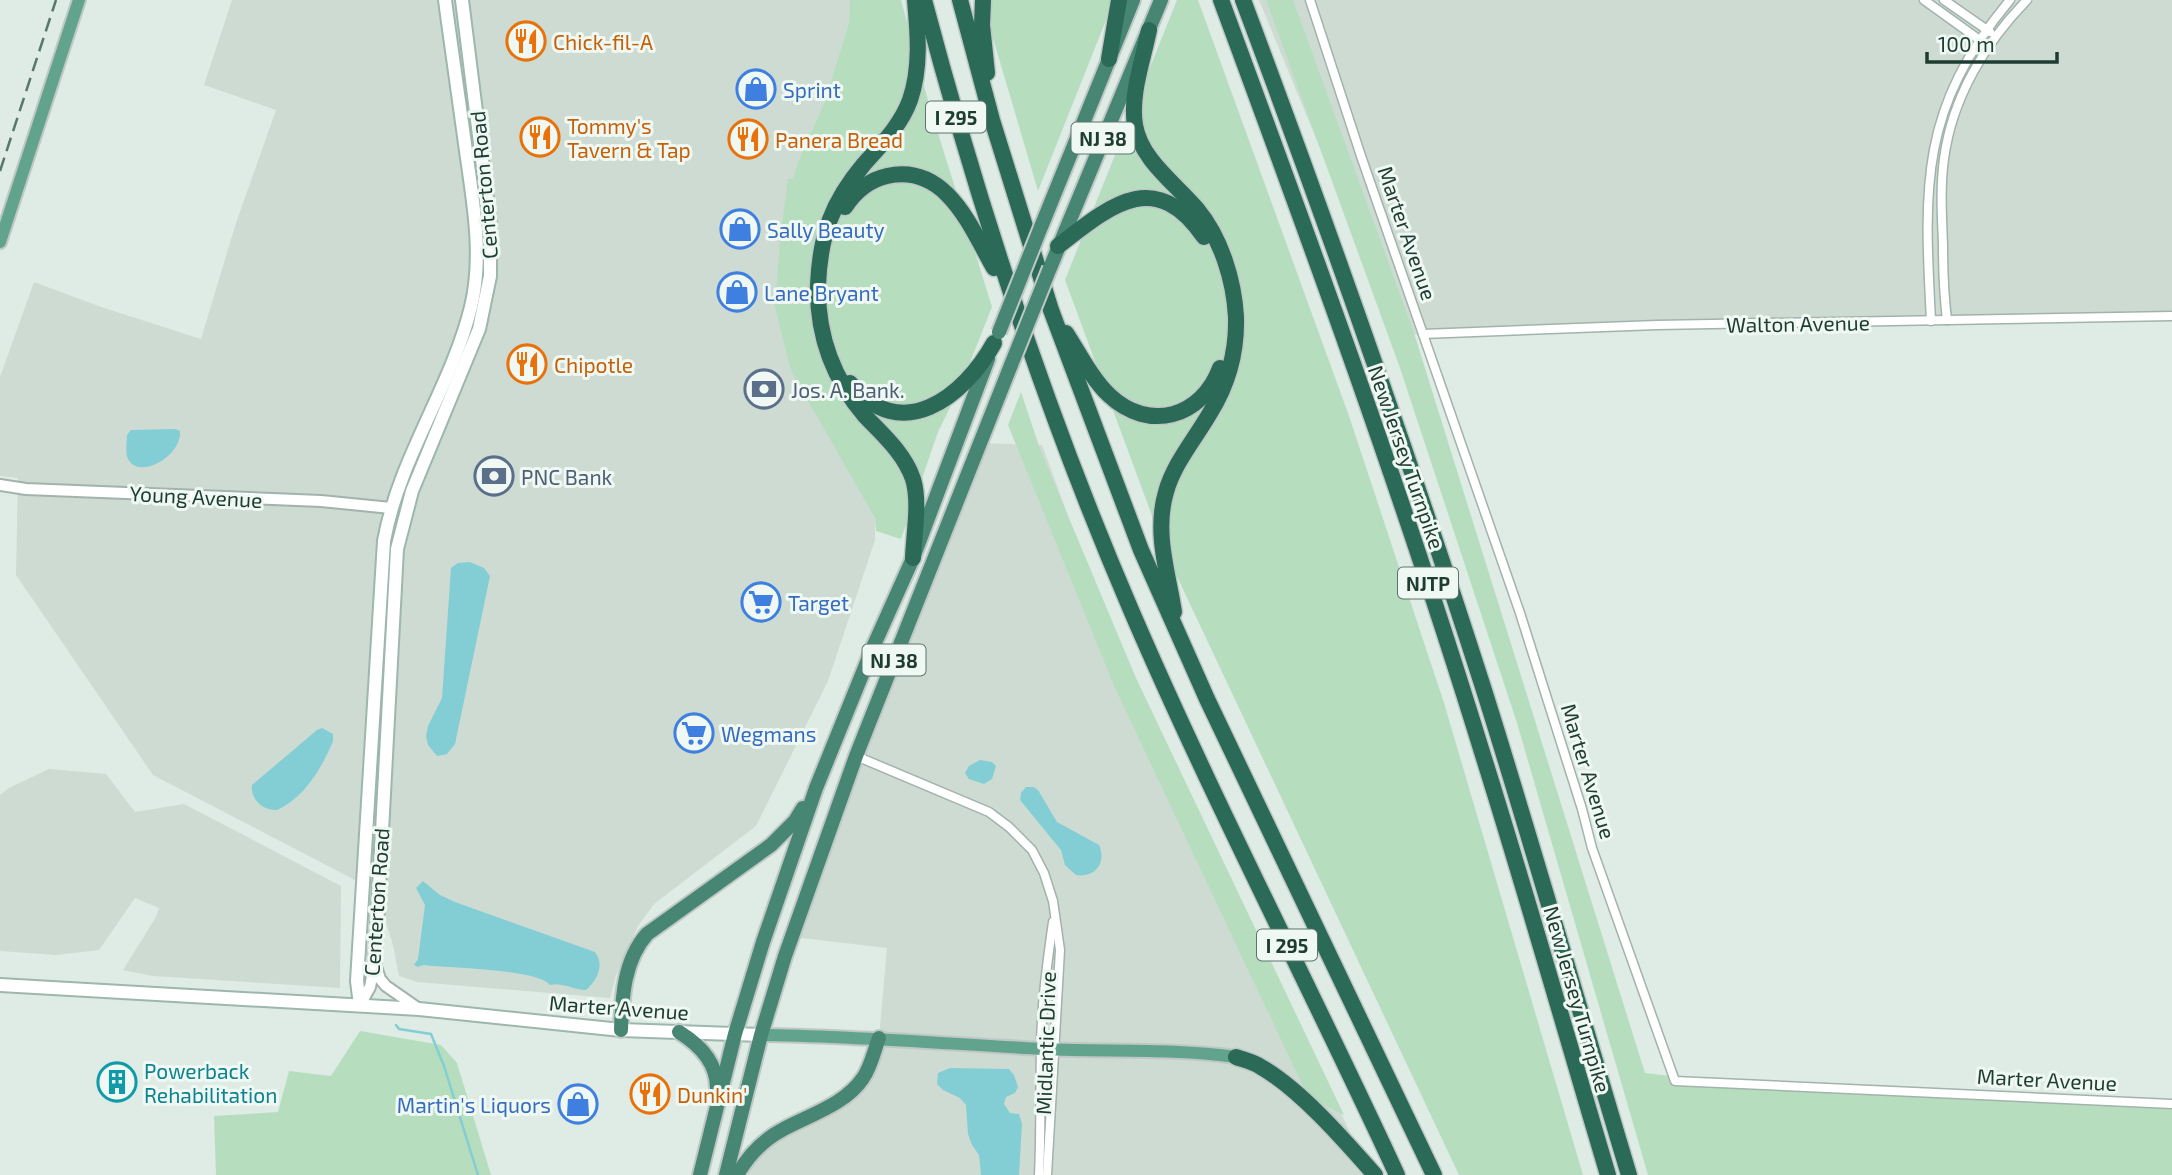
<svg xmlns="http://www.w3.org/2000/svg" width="2172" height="1175" font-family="'Exo 2',sans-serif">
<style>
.built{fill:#cddbd3}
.green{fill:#b6debe}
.water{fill:#83ced4}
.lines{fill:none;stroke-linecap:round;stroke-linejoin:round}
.stream{stroke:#83ced4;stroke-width:2.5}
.minor-casing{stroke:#a2b3ac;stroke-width:11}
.tertiary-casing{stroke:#a2b3ac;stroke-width:14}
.secondary-casing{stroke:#9db7ac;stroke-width:16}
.primary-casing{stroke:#c0c8c6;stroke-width:16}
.trunk-casing{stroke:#c0c8c6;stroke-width:18}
.motorway-casing{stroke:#c0c8c6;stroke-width:19}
.minor{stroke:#fff;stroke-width:8}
.tertiary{stroke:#fff;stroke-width:10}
.secondary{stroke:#fff;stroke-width:12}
.primary{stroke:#61a38d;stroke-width:12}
.trunk{stroke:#468672;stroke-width:14}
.motorway{stroke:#2a6a57;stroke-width:16}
.rail{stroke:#59786d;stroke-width:2.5;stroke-dasharray:14 7;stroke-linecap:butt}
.trunk-bridge-casing{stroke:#c0c8c6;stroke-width:18;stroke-linecap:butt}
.trunk-bridge{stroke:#468672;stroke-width:14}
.labels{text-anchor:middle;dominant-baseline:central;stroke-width:6;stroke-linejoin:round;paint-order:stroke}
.shield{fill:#eff8f3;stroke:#5d746c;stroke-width:2}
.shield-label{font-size:19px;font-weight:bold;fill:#1f3c32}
.food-label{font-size:21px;fill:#c56008;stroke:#eff8f3;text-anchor:start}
.shop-label{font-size:21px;fill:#366cbe;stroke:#eff8f3;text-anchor:start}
.street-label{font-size:21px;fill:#1f3c32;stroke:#eff8f3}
.service-label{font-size:21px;fill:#4e5e75;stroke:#eff8f3;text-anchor:start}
.culture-label{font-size:21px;fill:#0d838f;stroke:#eff8f3;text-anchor:start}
</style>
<rect width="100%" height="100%" fill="#dfebe5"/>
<g class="built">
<path d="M232,0h618l-1,22 -24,79 -26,58 -6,21 -4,-1 67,305 19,34v22l-47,141 -72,145 -102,78 -16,22 -22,49 -6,23 -193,-16 -18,-6 -6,-31 -17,-54 -223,-116 -137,-200 2,-97 -18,-2v-99l34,-95 67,25 100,32 35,-116 40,-113 -72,-25z"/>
<path d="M1259,0h913v316l-686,14 -94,6 -49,-132z"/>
<path d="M980,443l62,2 39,106 68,166 139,284 82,174h-633l15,-21 102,-66 25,-50 8,-90 -94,-11z"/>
<path d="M49,769l57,5 29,38 49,-8 157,82 -1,102 -187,-12 -30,-6 33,-53 3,-9 -24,-10 -36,52 -43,5 -56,-4v-156l9,-7z"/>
</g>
<g class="green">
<path d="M850,0h51l28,104 63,203 -32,80 -22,45 -37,107 -25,-8 -1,-13 -84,-147 -16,-64 5,-68 8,-60h5l6,-20 26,-58 24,-79z"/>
<path d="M983,0h131l-76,191 -53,-180z"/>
<path d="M1177,0h21l151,416 95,287 139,472h-124l-294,-624 -100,-271z"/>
<path d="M1266,0h27l121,333 231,740 59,7 468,22v73h-524l-131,-452 -117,-355z"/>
<path d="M1021,392l19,57 96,229 208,437 -36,-18 -193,-409 -107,-263z"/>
<path d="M360,1031l81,14 16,18 34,112h-275l-2,-59 64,-4 11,-41 42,5z"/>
</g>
<g class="water">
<path d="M175,429l5,2c2,24 -37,47 -50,31 -6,-7 -3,-19 -3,-27l4,-5z"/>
<path d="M470,562l14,6 6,8 -35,168 -8,10 -10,2 -9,-11 -2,-9 2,-10 14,-28 9,-130 7,-5z"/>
<path d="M322,728l11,6v7c-11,27 -29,57 -56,69 -14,1 -27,-11 -25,-25l65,-55z"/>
<path d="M980,760l12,2 4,4 -4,13 -8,5 -15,-5 -4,-6 4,-7z"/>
<path d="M1026,787h8l4,3 19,32 42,23c8,18 -4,33 -23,30l-11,-10 -4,-15 -41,-50 1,-7z"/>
<path d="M423,881l17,14 15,7 140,50c10,13 2,29 -9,38 -12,0 -25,-8 -36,-5 -12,-16 -103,-17 -127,-20l-5,2 -4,-2 4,-6 7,-54 -9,-17z"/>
<path d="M950,1068l59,1 5,6 4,12 -3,6 -9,4 -2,7 6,9 9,1 3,10 -3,51h-38l-2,-20 -7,-10 -4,-11 -2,-29 -6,-7 -17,-8 -6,-6 1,-11z"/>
</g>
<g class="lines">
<path class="stream" d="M396,1025l3,4 32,5 13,32 34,109"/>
<g class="minor-casing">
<g id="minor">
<path d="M1310,0l51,156 159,457 62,196 10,39 83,233 497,23"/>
<path d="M1924,0l57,41"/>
<path d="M1944,0l46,32"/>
<path d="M1947,320c-3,-25 -4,-49 -4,-75 -1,-28 -3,-57 1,-86 8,-61 41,-116 83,-159"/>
<path d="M1931,321c-7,-134 -12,-212 79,-321"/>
<path d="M1423,334l234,-9 515,-9"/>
<path d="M856,756l133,56 20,15 23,23 12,23 9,28 7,49 -13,225"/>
<path d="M1039,1175c2,-42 1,-83 2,-124 0,-43 6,-87 12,-129"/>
</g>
</g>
<g class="tertiary-casing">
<g id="tertiary">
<path d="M0,485l26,4 295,12 70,7"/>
<path d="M375,963l5,16 6,7 33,23"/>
<path d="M360,1005l10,-18 4,-21"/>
</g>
</g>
<g class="secondary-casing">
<g id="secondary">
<path d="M375,963l22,-414 15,-58 67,-162 11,-53v-53l-28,-223"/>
<path d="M0,985l419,24 202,21 140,5"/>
<path d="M360,1005l-3,-24 27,-440c15,-83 67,-153 87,-234 12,-49 3,-100 -4,-149 -7,-52 -15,-105 -22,-158"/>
</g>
</g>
<g class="primary-casing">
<g id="primary">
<path d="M0,242l79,-242"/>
<path d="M761,1035c94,1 188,9 283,14 63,3 129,-1 192,8"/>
</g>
</g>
<g class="trunk-casing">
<g id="trunk">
<path d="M1041,227l92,-227"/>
<path d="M1050,268l111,-268"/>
<path d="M621,1030c1,-33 3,-70 26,-96l124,-89 24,-24 8,-13"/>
<path d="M679,1032c21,13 38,31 38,56"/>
<path d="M700,1175l35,-141 28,-92 53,-154 58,-143 39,-87 75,-199"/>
<path d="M726,1175l35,-140 24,-79 71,-200 155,-391"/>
<path d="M737,1175c11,-19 26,-35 45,-45 27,-15 63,-25 81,-52 8,-11 11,-27 16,-40"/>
</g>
</g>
<g class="motorway-casing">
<g id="motorway">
<path d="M924,0c55,208 122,412 207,610 82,191 179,376 266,565"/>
<path d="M960,0l32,120 59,190 90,240 66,149 227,476"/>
<path d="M983,0l-1,25 5,48"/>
<path d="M1221,0c92,249 183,498 261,752 44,140 84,282 126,423"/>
<path d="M1243,0c85,227 166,456 240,687 51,162 97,325 146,488"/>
<path d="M1149,30c-6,30 -19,65 -14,95 6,35 40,58 62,84 24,29 37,71 39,108 1,34 -8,67 -26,96 -15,26 -36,50 -44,79 -12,40 2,81 8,120"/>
<path d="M1109,59l10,-59"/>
<path d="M845,207c10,-15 24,-27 42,-31 59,-13 83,50 107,92"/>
<path d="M1058,246c52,-40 97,-80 146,-9"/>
<path d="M1066,333c13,20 26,46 43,62 40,38 93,22 111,-27"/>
<path d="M850,383c51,63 114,14 144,-40"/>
<path d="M913,558c1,-25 7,-56 0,-79 -9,-26 -30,-44 -48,-63 -32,-37 -48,-82 -47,-131 2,-50 14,-83 46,-121 18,-20 37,-39 46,-64 11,-32 8,-67 5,-100"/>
<path d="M1236,1057c8,3 18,5 25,10 39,22 84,74 114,108"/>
</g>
</g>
<use href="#minor" class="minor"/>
<use href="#tertiary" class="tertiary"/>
<use href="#secondary" class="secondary"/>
<use href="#primary" class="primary"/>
<use href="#trunk" class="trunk"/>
<use href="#motorway" class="motorway"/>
<path class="rail" d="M0,171l56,-171"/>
<g class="trunk-bridge-casing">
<g id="trunk-bridge">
<path d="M999,332l42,-105"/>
<path d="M1011,365l39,-97"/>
</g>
</g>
<use href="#trunk-bridge" class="trunk-bridge"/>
</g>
<defs>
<g id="restaurant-ring" transform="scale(2.0125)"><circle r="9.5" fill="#eff8f3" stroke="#e8710a" stroke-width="1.5"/><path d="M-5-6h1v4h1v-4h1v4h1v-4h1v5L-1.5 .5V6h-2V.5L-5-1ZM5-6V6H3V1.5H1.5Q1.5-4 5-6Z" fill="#e8710a"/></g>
<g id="shop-ring" transform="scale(2.0125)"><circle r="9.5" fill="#eff8f3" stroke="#3f7fe0" stroke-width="1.5"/><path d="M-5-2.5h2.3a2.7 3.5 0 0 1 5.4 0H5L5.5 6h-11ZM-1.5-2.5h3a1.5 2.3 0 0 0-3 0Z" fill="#3f7fe0"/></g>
<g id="bank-ring" transform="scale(2.0125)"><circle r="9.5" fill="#eff8f3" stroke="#5c6f8a" stroke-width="1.5"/><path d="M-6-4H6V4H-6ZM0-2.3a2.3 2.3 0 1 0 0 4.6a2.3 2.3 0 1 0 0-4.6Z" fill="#5c6f8a"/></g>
<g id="supermarket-ring" transform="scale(2.0125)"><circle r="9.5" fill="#eff8f3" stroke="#3f7fe0" stroke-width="1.5"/><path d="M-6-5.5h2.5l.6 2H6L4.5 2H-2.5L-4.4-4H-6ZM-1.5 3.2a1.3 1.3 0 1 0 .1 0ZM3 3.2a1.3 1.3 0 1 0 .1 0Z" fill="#3f7fe0"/></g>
<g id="building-ring" transform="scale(2.0125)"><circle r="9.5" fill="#eff8f3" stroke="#0f9aa8" stroke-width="1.5"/><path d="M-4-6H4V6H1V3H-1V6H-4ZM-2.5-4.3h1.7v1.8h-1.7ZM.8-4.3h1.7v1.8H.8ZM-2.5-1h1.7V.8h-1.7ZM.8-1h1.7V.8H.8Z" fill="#0f9aa8"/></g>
</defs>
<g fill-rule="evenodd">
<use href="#restaurant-ring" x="526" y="41"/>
<use href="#shop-ring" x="756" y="89"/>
<use href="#restaurant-ring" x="540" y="137"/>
<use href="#restaurant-ring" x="748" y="139"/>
<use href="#shop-ring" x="740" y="229"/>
<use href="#shop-ring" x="737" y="292"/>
<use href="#restaurant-ring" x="527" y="364"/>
<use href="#bank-ring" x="764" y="389"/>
<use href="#bank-ring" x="494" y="476"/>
<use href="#supermarket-ring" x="761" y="602"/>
<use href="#supermarket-ring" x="694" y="733"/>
<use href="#building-ring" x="117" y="1082"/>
<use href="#restaurant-ring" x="650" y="1094"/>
<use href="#shop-ring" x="578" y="1104"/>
</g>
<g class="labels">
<g class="shield">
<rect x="926" y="101.5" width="60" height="31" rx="5"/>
<rect x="1071.5" y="122.5" width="63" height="31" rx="5"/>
<rect x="1398" y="567.5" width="60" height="31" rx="5"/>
<rect x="862.5" y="644.5" width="63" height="31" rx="5"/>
<rect x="1257" y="929.5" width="60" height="31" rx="5"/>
</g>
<g class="shield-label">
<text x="956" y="117">I 295</text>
<text x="1103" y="138">NJ 38</text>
<text x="1428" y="583">NJTP</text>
<text x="894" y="660">NJ 38</text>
<text x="1287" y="945">I 295</text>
</g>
<g class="food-label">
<text x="553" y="41">Chick-fil-A</text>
<text x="567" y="125">Tommy's<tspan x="567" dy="24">Tavern &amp; Tap</tspan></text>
<text x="775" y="139">Panera Bread</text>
<text x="554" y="364">Chipotle</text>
<text x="677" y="1094">Dunkin'</text>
</g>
<g class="shop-label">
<text x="783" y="89">Sprint</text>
<text x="767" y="229">Sally Beauty</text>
<text x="764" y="292">Lane Bryant</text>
<text x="788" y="602">Target</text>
<text x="721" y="733">Wegmans</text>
<text x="551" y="1104" text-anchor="end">Martin's Liquors</text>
</g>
<g class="street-label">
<text transform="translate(483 185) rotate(-95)">Centerton Road</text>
<text transform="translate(1408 233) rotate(71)">Marter Avenue</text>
<text transform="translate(1798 323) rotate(-1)">Walton Avenue</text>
<text transform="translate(1407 457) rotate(71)">New Jersey Turnpike</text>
<text transform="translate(196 496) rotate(3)">Young Avenue</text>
<text transform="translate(1589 771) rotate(73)">Marter Avenue</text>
<text transform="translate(376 902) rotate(-86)">Centerton Road</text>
<text transform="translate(1578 999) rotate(74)">New Jersey Turnpike</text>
<text transform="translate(619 1007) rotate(4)">Marter Avenue</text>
<text transform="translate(1045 1043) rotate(-88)">Midlantic Drive</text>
<text transform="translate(2047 1079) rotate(3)">Marter Avenue</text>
</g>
<g class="service-label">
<text x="791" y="389">Jos. A. Bank.</text>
<text x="521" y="476">PNC Bank</text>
</g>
<g class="culture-label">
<text x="144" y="1070">Powerback<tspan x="144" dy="24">Rehabilitation</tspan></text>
</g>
</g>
<path d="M1927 52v10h130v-10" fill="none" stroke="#1f3c32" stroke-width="3.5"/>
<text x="1938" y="52" font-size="21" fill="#1f3c32" stroke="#eff8f3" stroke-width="5" paint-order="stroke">100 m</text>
</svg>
